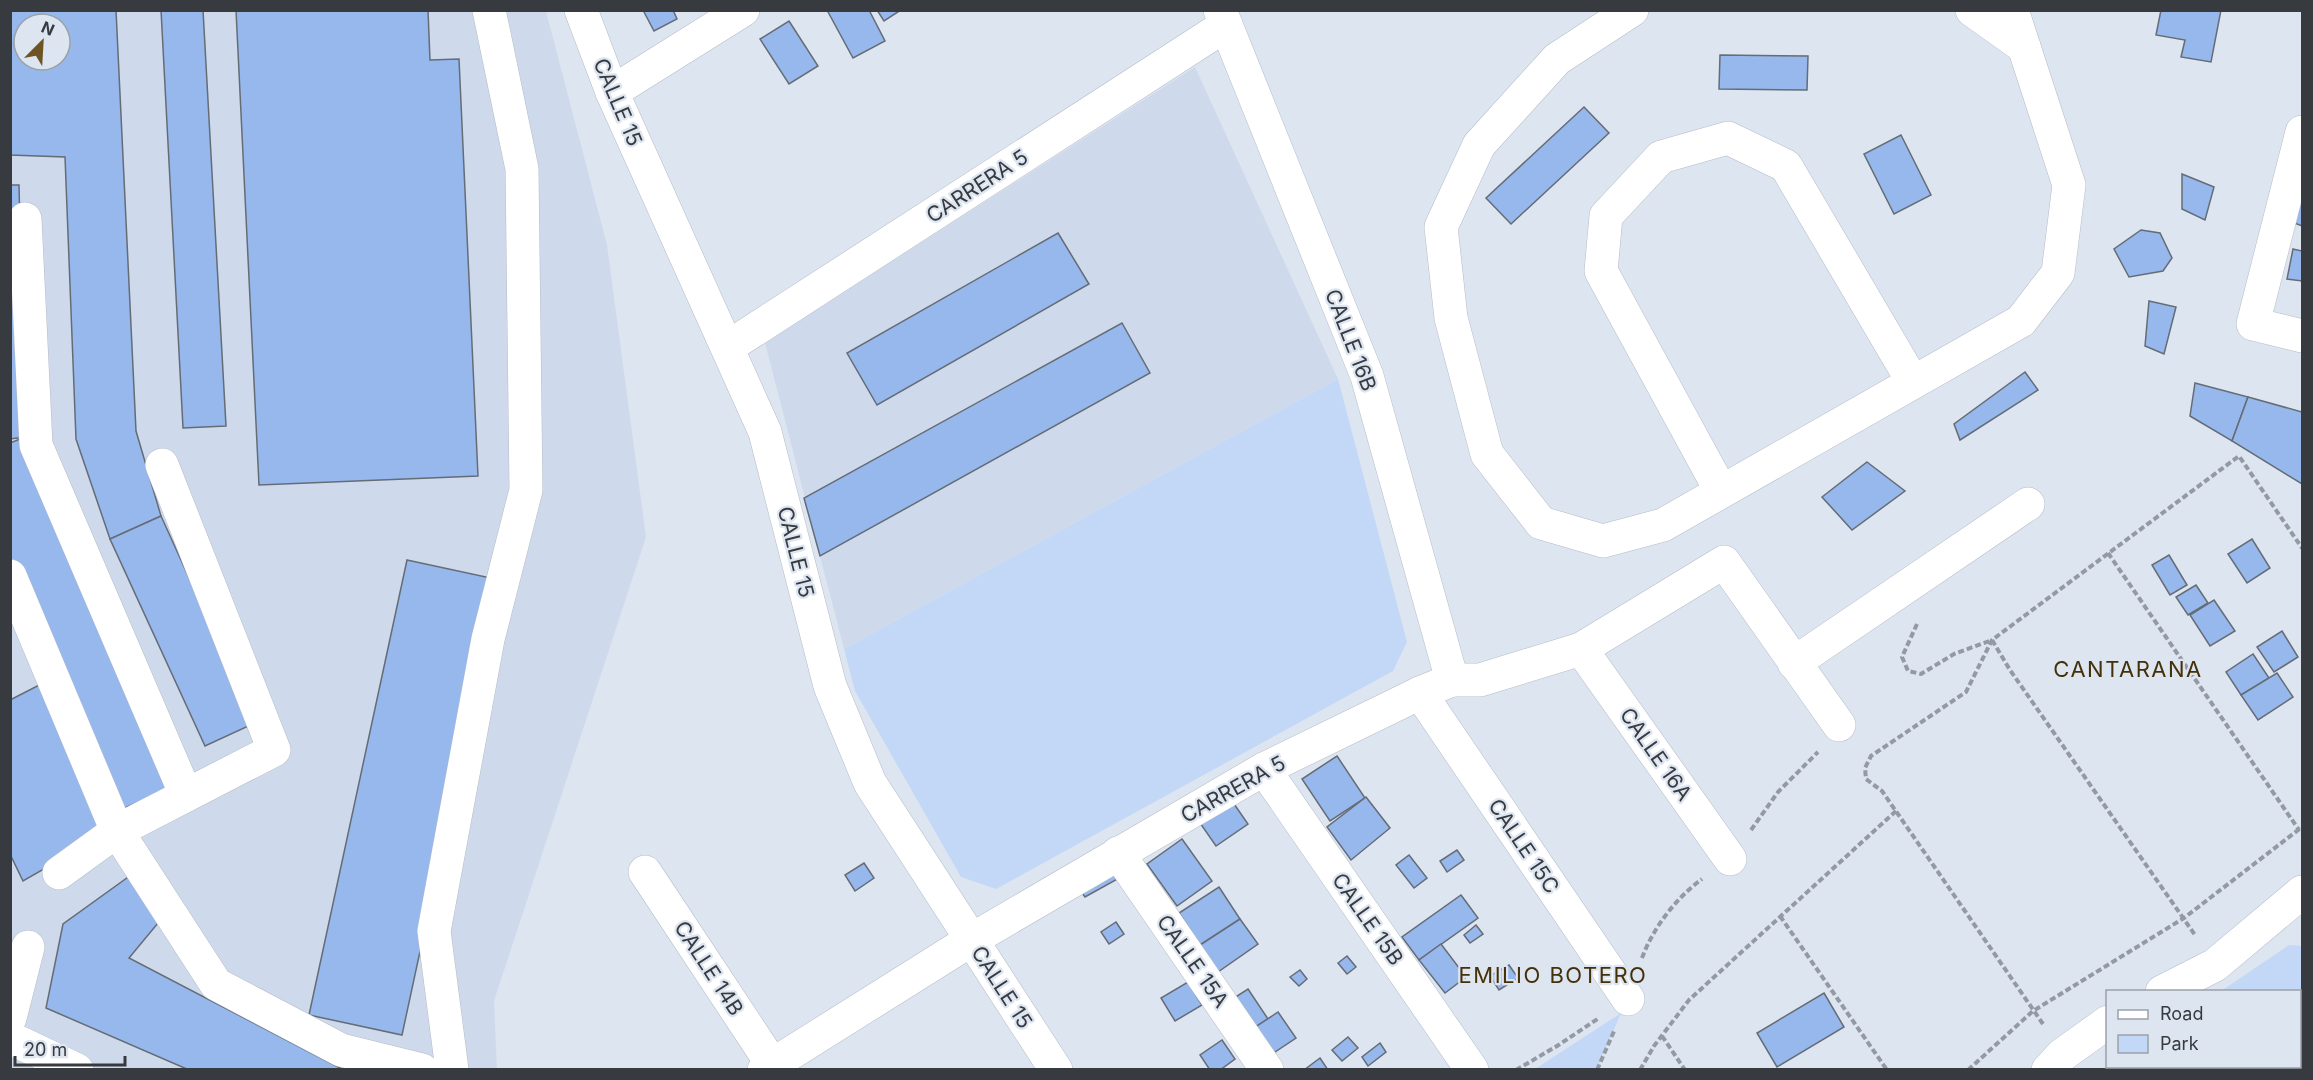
<svg xmlns="http://www.w3.org/2000/svg" width="2313" height="1080" font-family="Inter,sans-serif">
<style>
.built{fill:#cedaeb;fill-rule:evenodd}
.green{fill:#c3d8f7}
.building{fill:#96b8ec;stroke:#656c76;stroke-width:1.5;fill-rule:evenodd}
.lines{fill:none;stroke-linecap:round;stroke-linejoin:round}
.minor-casing{stroke:#b5bcc8;stroke-width:34}
.path{stroke:#949aa3;stroke-width:4;stroke-dasharray:6 3;stroke-linecap:butt}
.minor{stroke:#fff;stroke-width:33}
.labels{text-anchor:middle;dominant-baseline:central;stroke-width:4.5;stroke-linejoin:round;paint-order:stroke}
.street-label{font-size:21px;fill:#373a3e;stroke:#dde5f1}
.neighbourhood-label{font-size:22px;letter-spacing:1.5px;fill:#443009;stroke:#dde5f1}
</style>
<rect width="100%" height="100%" fill="#dde5f1"/>
<g class="built">
<path d="M10,11h536l61,234 39,292 -152,464 3,68h-486zM24,24h36v36h-36z"/>
<path d="M1195,67l143,312 -494,270 -79,-306z"/>
</g>
<g class="green">
<path d="M1338,379l69,263 -14,29 -397,218 -35,-12 -106,-186 -11,-42z"/>
<path d="M2289,945l13,1v123h-187l3,-3h182v-74l-79,-1z"/>
<path d="M1621,1013l-24,56h-62z"/>
</g>
<g class="building">
<path d="M10,10h106l20,421 25,85 -51,23 -34,-100 -11,-282 -55,-2zM24,24h36v36h-36z"/>
<path d="M161,10h42l23,416 -43,2z"/>
<path d="M236,10h192l2,50 29,-1 19,417 -219,9z"/>
<path d="M643,10h30l4,9 -23,12z"/>
<path d="M827,10h42l16,31 -32,17z"/>
<path d="M877,10h24l-17,11z"/>
<path d="M2161,10h60l-10,52 -30,-5 4,-17 -29,-5z"/>
<path d="M789,21l29,45 -29,18 -29,-45z"/>
<path d="M1720,55l88,1 -1,34 -88,-1z"/>
<path d="M1584,107l25,26 -98,91 -25,-26z"/>
<path d="M1901,135l30,60 -37,19 -30,-60z"/>
<path d="M2182,174l32,13 -9,33 -23,-11z"/>
<path d="M10,185h9l6,252 -15,2z"/>
<path d="M2296,198l6,2v26l-10,-4z"/>
<path d="M2141,230l19,3 12,25 -9,13 -34,6 -15,-28z"/>
<path d="M1058,233l31,51 -212,121 -30,-52z"/>
<path d="M2293,249l9,2v30l-15,-2z"/>
<path d="M2149,301l27,6 -12,47 -19,-8z"/>
<path d="M1122,323l28,50 -330,183 -16,-58z"/>
<path d="M2025,372l13,18 -78,50 -6,-16z"/>
<path d="M2195,383l53,14 -16,44 -42,-25z"/>
<path d="M2248,397l54,15v72l-70,-43z"/>
<path d="M25,437l151,349 -58,25 -108,-250v-118z"/>
<path d="M1867,462l38,29 -53,39 -30,-33z"/>
<path d="M161,516l94,207 -50,23 -95,-207z"/>
<path d="M2252,539l18,29 -23,15 -19,-29z"/>
<path d="M2169,555l18,30 -17,10 -18,-30z"/>
<path d="M407,560l93,20 -98,455 -93,-20z"/>
<path d="M2196,585l12,18 -20,12 -12,-18z"/>
<path d="M2214,600l21,31 -25,15 -20,-31z"/>
<path d="M2282,631l16,26 -24,15 -17,-25z"/>
<path d="M2253,654l16,24 -28,17 -15,-23z"/>
<path d="M2277,673l16,24 -35,23 -17,-25z"/>
<path d="M45,682l67,148 -89,51 -13,-27v-154z"/>
<path d="M1337,756l28,42 -35,23 -28,-42z"/>
<path d="M1366,797l24,31 -39,32 -24,-33z"/>
<path d="M1232,801l16,23 -32,22 -16,-23z"/>
<path d="M1182,839l30,42 -35,25 -30,-42z"/>
<path d="M1457,850l7,10 -17,12 -7,-11z"/>
<path d="M1409,855l18,23 -13,10 -18,-23z"/>
<path d="M864,863l10,15 -19,13 -10,-16z"/>
<path d="M1112,867l11,9 -38,21 -7,-10z"/>
<path d="M138,870l30,41 -39,47 215,112h-155l-143,-62 17,-84z"/>
<path d="M1219,887l21,32 -40,26 -21,-32z"/>
<path d="M1461,895l17,23 -59,42 -17,-23z"/>
<path d="M1240,919l18,25 -40,28 -18,-27z"/>
<path d="M1116,922l8,12 -15,10 -8,-12z"/>
<path d="M1476,925l7,9 -13,9 -6,-8z"/>
<path d="M1441,944l25,33 -21,16 -26,-33z"/>
<path d="M1347,956l9,11 -9,7 -9,-11z"/>
<path d="M1509,965l9,13 -19,12 -9,-14z"/>
<path d="M1300,970l7,9 -8,7 -9,-9z"/>
<path d="M1188,982l14,23 -27,16 -14,-23z"/>
<path d="M1248,989l20,30 -14,9 -20,-30z"/>
<path d="M1824,993l20,34 -67,40 -20,-34z"/>
<path d="M1278,1012l18,26 -24,16 -18,-26z"/>
<path d="M1348,1037l10,11 -16,13 -10,-11z"/>
<path d="M1222,1040l13,19 -15,11h-10l-10,-15z"/>
<path d="M1380,1043l6,9 -18,14 -6,-9z"/>
<path d="M1320,1058l8,12h-24z"/>
</g>
<g class="lines">
<g class="minor-casing">
<g id="minor">
<path d="M581,10l31,82 153,340 65,254 40,97 186,287"/>
<path d="M1220,10l147,366 85,304"/>
<path d="M1632,10l-75,49 -78,86 -38,82 10,91 36,136 54,69 62,18 60,-16 358,-204 37,-48 11,-88 -57,-175"/>
<path d="M1972,10l52,37"/>
<path d="M612,92l131,-82"/>
<path d="M2302,132l-49,192 49,12"/>
<path d="M25,219l11,226 150,350"/>
<path d="M728,347l498,-322"/>
<path d="M1721,491l-120,-220 5,-55 55,-59 67,-19 58,28 127,216"/>
<path d="M10,576l107,255 99,153 125,66 81,20"/>
<path d="M1581,649l149,210"/>
<path d="M1794,663l234,-159"/>
<path d="M1420,693l208,306"/>
<path d="M1264,769l208,301"/>
<path d="M1118,853l149,217"/>
<path d="M645,872l127,192"/>
<path d="M59,873l58,-42 157,-81 -112,-285"/>
<path d="M2162,992l53,-27 87,-73"/>
<path d="M10,1018l18,-71"/>
<path d="M10,1038l67,32"/>
<path d="M452,1070l-18,-139 54,-292 38,-149 -4,-321 -33,-159"/>
<path d="M764,1070l207,-130 293,-171 156,-76 32,-13h28l101,-31 143,-87 115,163"/>
<path d="M2048,1070l14,-15 46,-33"/>
</g>
</g>
<g class="path">
<path d="M2108,553l191,277"/>
<path d="M1917,624l-15,33 6,14 13,3 33,-20 38,-14 18,30 185,265"/>
<path d="M1751,830l27,-38 40,-40"/>
<path d="M1780,916l107,154"/>
<path d="M1642,958c11,-30 34,-60 60,-79"/>
<path d="M2043,1024l-161,-233 -16,-12 -1,-11 6,-12 95,-64 26,-52 247,-184 63,92"/>
<path d="M1662,1036l23,34"/>
<path d="M1516,1070l41,-24 42,-28"/>
<path d="M1597,1070l18,-41"/>
<path d="M1640,1070l14,-24 35,-46 207,-189"/>
<path d="M1968,1070l65,-59 151,-93 118,-91"/>
</g>
<use href="#minor" class="minor"/>
</g>
<g class="labels">
<g class="street-label">
<text transform="translate(618 102) rotate(67)">CALLE 15</text>
<text transform="translate(977 186) rotate(-33)">CARRERA 5</text>
<text transform="translate(1351 340) rotate(69)">CALLE 16B</text>
<text transform="translate(796 552) rotate(76)">CALLE 15</text>
<text transform="translate(1656 754) rotate(55)">CALLE 16A</text>
<text transform="translate(1233 789) rotate(-29)">CARRERA 5</text>
<text transform="translate(1524 846) rotate(56)">CALLE 15C</text>
<text transform="translate(1368 919) rotate(55)">CALLE 15B</text>
<text transform="translate(1193 961) rotate(55)">CALLE 15A</text>
<text transform="translate(709 968) rotate(57)">CALLE 14B</text>
<text transform="translate(1002 987) rotate(57)">CALLE 15</text>
</g>
<g class="neighbourhood-label">
<text x="2128" y="669">CANTARANA</text>
<text x="1553" y="975">EMILIO BOTERO</text>
</g>
</g>
<rect width="2313" height="1080" fill="none" stroke="#373a3e" stroke-width="24"/>
<rect x="2106" y="990" width="195" height="78" fill="#dde5f1" stroke="#9ba1a9" stroke-width="1.5"/>
<rect x="2118" y="1010" width="30" height="9" fill="#ffffff" stroke="#9ba1a9" stroke-width="1.5"/>
<text x="2160" y="1020" font-size="18" fill="#373a3e">Road</text>
<rect x="2118" y="1035" width="30" height="18" fill="#c3d8f7" stroke="#9ba1a9" stroke-width="1.5"/>
<text x="2160" y="1050" font-size="18" fill="#373a3e">Park</text>
<g transform="translate(42 42) rotate(24)"><circle r="28" fill="#dde5f1" stroke="#9ba1a9" stroke-width="1.5"/>
<path d="M0-4.5L10 22L0 15L-10 22Z" fill="#6e5325"/>
<text y="-9" font-size="16" font-weight="bold" text-anchor="middle" fill="#373a3e">N</text>
</g>
<path d="M15 1056v9h110v-9" fill="none" stroke="#373a3e" stroke-width="3"/>
<text x="24" y="1056" font-size="18" fill="#373a3e" stroke="#dde5f1" stroke-width="4.5" paint-order="stroke">20 m</text>
</svg>
